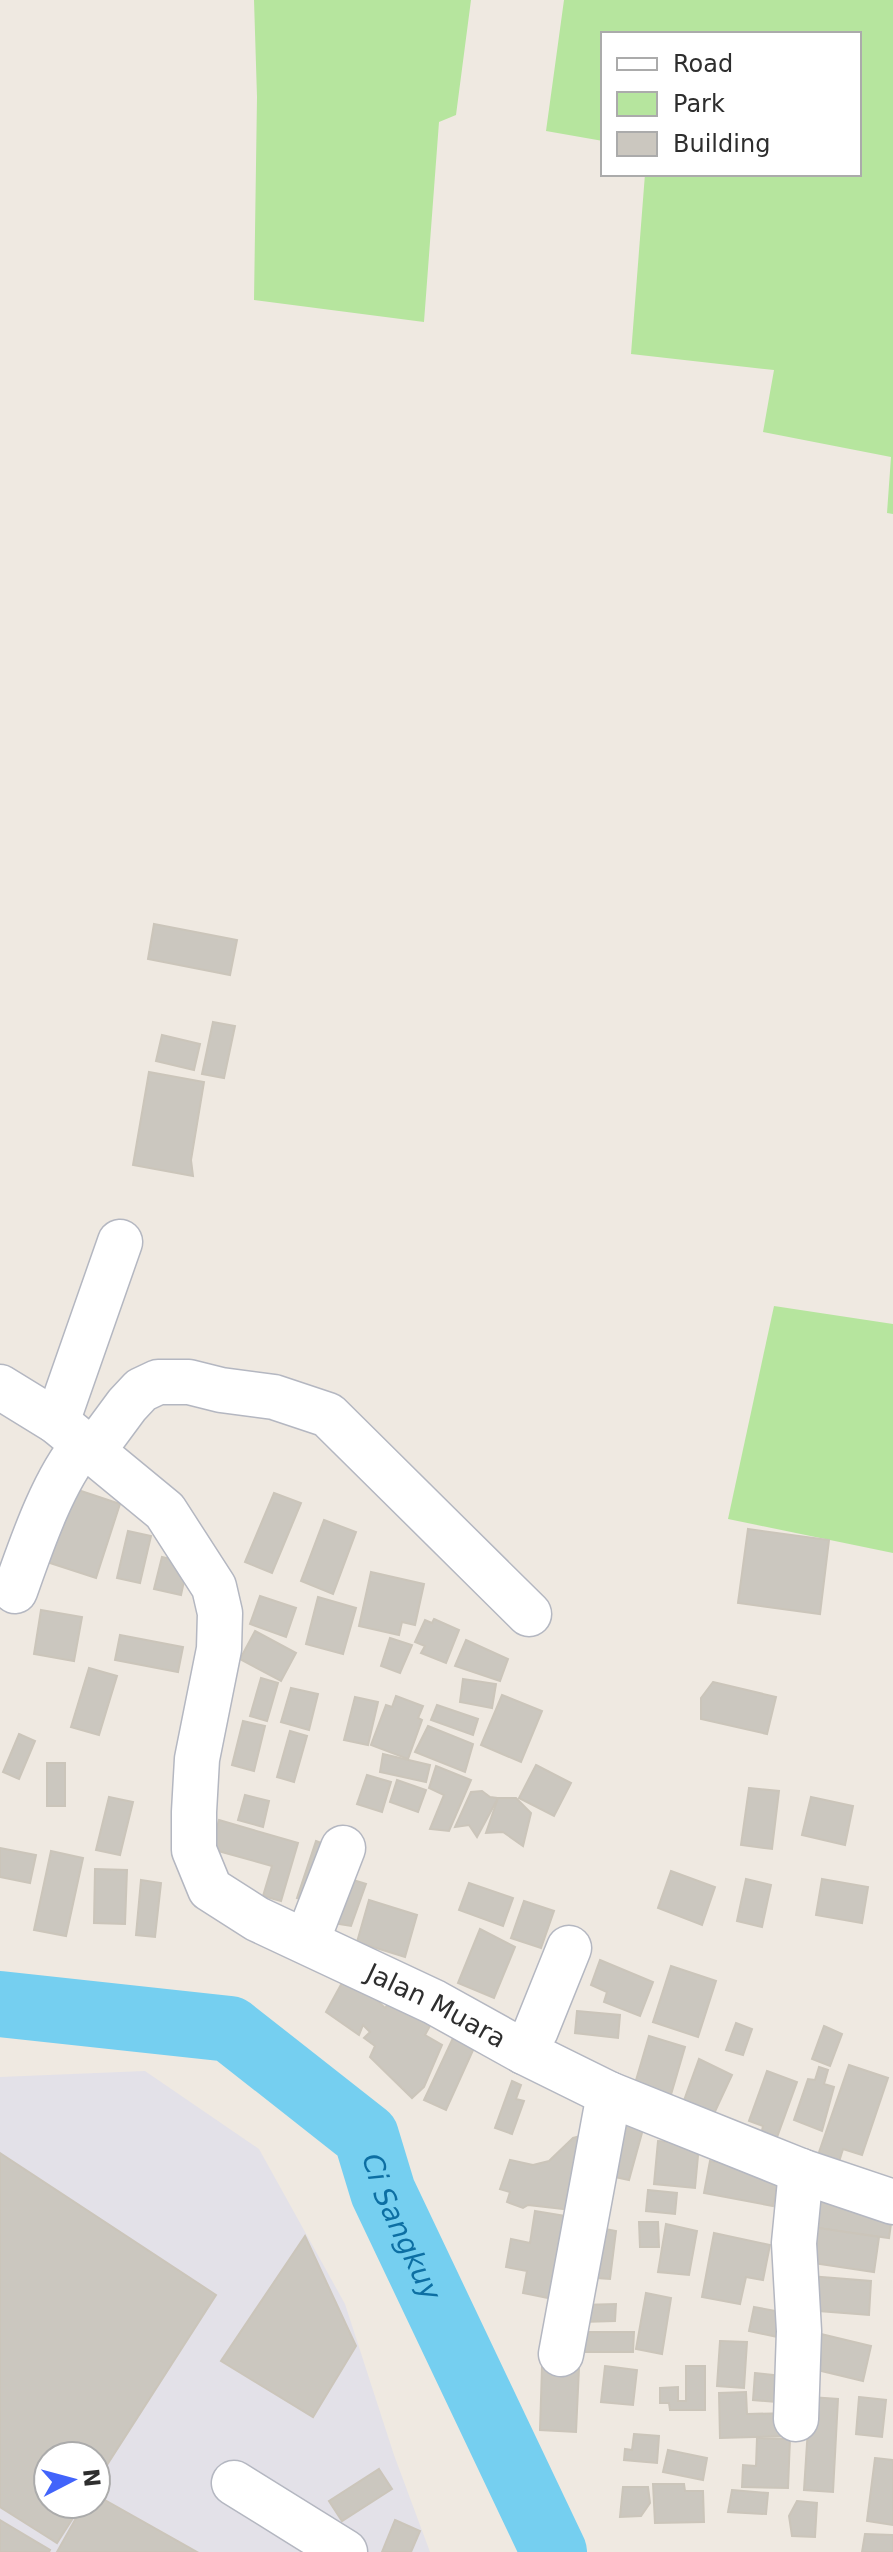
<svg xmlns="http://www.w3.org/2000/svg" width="893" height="2552" font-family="'DejaVu Sans',sans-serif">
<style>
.industrial{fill:#e3e1e8;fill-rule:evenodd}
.green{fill:#b6e59e}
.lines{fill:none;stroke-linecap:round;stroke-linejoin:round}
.river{stroke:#75cff0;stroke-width:66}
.building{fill:#cbc7bf;stroke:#cbc5ba;stroke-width:2}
.minor-casing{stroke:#b4b7c1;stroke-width:47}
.minor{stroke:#fff;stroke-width:44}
.labels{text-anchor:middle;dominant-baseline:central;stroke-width:6;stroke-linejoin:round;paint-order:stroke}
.street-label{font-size:26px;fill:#2e2e2e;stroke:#fff}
.water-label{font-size:28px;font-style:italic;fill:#0d6fa3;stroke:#fff}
</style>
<rect width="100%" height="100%" fill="#efe9e1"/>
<path class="industrial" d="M145,2071l114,78 86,155 49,151 36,97h-430v-475zM48,2456h48v48h-48z"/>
<g class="green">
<path d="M254,0h217l-15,115 -17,7 -15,200 -170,-22 3,-203z"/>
<path d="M564,0h329v514l-6,-1 4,-56 -128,-25 11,-62 -143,-16 14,-180h214v-140h-256v107l-57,-10z"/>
<path d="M774,1306l119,18v229l-165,-34z"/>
</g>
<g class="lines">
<path class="river" id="s1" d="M0,2004l230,25 136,107 17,56 171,360"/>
</g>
<g class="building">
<path d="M154,924l83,16 -7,35 -82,-16z"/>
<path d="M213,1022l22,4 -11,52 -22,-4z"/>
<path d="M162,1035l38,9 -6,26 -38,-9z"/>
<path d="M149,1072l55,10 -13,78 2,16 -60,-11z"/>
<path d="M66,1486l54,18 -24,74 -55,-18z"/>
<path d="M274,1493l27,10 -29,70 -27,-11z"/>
<path d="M324,1520l32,12 -23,62 -32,-13z"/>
<path d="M748,1529l81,11 -9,74 -82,-11z"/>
<path d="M128,1531l23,5 -11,47 -23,-5z"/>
<path d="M162,1557l26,6 -7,32 -27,-6z"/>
<path d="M371,1572l53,12 -9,41 -13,-3 -3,13 -40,-9z"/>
<path d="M260,1596l36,12 -10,29 -36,-13z"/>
<path d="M318,1597l38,11 -13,46 -37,-10z"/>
<path d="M41,1610l41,7 -8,44 -40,-7z"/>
<path d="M434,1619l25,11 -13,33 -25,-10 4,-7 -10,-4 10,-22 7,3z"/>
<path d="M255,1631l41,22 -15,28 -41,-22z"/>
<path d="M120,1635l63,12 -5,25 -63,-12z"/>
<path d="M390,1638l22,7 -12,28 -19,-7z"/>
<path d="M466,1640l42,19 -8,22 -45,-15z"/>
<path d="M89,1668l28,8 -18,59 -28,-8z"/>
<path d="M261,1678l17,5 -11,38 -17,-5z"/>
<path d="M463,1679l33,5 -4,24 -32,-6z"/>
<path d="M713,1682l63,15 -9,37 -66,-15v-21z"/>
<path d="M291,1688l27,6 -9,36 -28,-8z"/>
<path d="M502,1695l40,16 -21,51 -40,-17z"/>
<path d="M396,1696l27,10 -5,12 4,2 -14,39 -37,-14 15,-40 6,2z"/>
<path d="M355,1697l23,5 -10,43 -24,-5z"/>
<path d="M437,1705l41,14 -5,16 -42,-15z"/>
<path d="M243,1721l22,5 -11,45 -22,-6z"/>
<path d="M428,1726l45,18 -8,28 -50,-20z"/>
<path d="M290,1731l17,5 -13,46 -17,-5z"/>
<path d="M19,1734l16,7 -16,38 -16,-7z"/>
<path d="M383,1754l47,11 -4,17 -46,-10z"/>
<rect x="47" y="1763" width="18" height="43"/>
<path d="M536,1765l35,18 -17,33 -35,-18z"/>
<path d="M436,1766l35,14 -22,51 -19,-2 14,-34 -15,-7z"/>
<path d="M367,1775l24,7 -9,30 -25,-8z"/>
<path d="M397,1780l29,10 -8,22 -28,-10z"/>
<path d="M749,1788l30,3 -7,58 -31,-4z"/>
<path d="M482,1791l8,6 8,1 -21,39 -8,-12 -14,2 16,-35z"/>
<path d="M245,1795l24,6 -6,26 -25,-7z"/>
<path d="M109,1797l24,5 -13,53 -24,-5z"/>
<path d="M811,1797l42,9 -8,39 -43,-10z"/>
<path d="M498,1798h18l15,15 -8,33 -20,-14 -17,1z"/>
<path d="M219,1820l79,23 -17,58 -18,-5 9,-30 -61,-17z"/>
<path d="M316,1841l16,6 -19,56 -16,-5z"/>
<path d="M0,1848l36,7 -6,28 -30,-6z"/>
<path d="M51,1851l32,7 -17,78 -32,-6z"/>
<path d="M95,1869l32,1 -2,54 -31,-1z"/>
<path d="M671,1871l44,16 -13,38 -44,-17z"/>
<path d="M337,1875l29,9 -15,42 -31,-5z"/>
<path d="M746,1879l25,6 -9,42 -25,-6z"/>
<path d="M822,1879l46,8 -6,36 -46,-8z"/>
<path d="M141,1880l20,3 -6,54 -19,-2z"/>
<path d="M469,1883l44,15 -10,28 -44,-16z"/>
<path d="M369,1900l48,15 -12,42 -48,-15z"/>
<path d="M524,1901l30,10 -13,37 -30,-10z"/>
<path d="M480,1929l35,18 -21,51 -36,-15z"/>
<path d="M600,1960l53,22 -13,34 -36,-14 3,-10 -16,-7z"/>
<path d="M671,1966l45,15 -18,56 -45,-15z"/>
<path d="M348,1972l37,36 5,-7 41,23 -6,11 17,10 -18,42 -12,11 -42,-41 5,-11 -11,-8 6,-6 -7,-7 -4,10 -33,-23z"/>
<path d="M577,2011l43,4 -2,23 -43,-5z"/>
<path d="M736,2023l16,6 -9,26 -17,-5z"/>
<path d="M824,2026l18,8 -12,32 -18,-7z"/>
<path d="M649,2036l36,11 -15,51 -36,-11z"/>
<path d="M453,2038l21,10 -28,62 -22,-10z"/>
<path d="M699,2059l33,16 -20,43 -30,-12z"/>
<path d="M849,2065l39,13 -26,77 -19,-6 -5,16 -21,-7z"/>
<path d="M819,2067l9,3 -4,14 10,3 -12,44 -28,-11 14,-41 7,1z"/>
<path d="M767,2071l30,11 -21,58 -15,-5 2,-9 -14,-5z"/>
<path d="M512,2081l9,4 -5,14 8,2 -12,33 -17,-6z"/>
<path d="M617,2113l28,9 -16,58 -28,-6z"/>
<path d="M596,2132l-16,79 -52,-6 -5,3 -16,-6 3,-10 -10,-3 10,-29 23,5 16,-4 24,-23z"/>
<path d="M658,2141l41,4 -4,43 -41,-4z"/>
<path d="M0,2153l216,142 -120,187v-26h-48v48h34l-25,39 -57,-36z"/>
<path d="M710,2161l70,13 -7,32 -69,-13z"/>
<path d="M648,2190l29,3 -2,21 -29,-3z"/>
<path d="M807,2197l86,13 -4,28 -86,-12z"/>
<path d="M535,2211l43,7 -15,83 -40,-8 4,-22 -21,-4 5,-28 19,4z"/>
<path d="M639,2222h19l1,25h-19z"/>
<path d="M666,2224l31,7 -8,44 -31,-3z"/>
<path d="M590,2226l26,5 -6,48 -28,-2z"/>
<path d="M812,2227l67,10 -5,35 -68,-10z"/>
<path d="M714,2233l56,12 -7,35 -17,-3 -6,27 -38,-7z"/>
<path d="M305,2236l51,110 -43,71 -92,-56z"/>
<path d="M809,2276l62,5 -2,34 -63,-5z"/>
<path d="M646,2293l25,5 -9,56 -26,-5z"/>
<path d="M616,2304l-1,17 -34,1v-17z"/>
<path d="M754,2307l38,7 -5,25 -38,-8z"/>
<path d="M578,2332h56l-1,20h-55z"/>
<path d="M821,2334l50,12 -8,35 -50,-12z"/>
<path d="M720,2341l27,1 -3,46 -27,-2z"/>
<path d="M605,2366l32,4 -4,35 -32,-3z"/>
<path d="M686,2366h19v44h-35l-1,-7h-9v-15l18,-1v14h8z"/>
<path d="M542,2367l37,1 -3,64 -36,-2z"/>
<path d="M755,2373l36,4 -3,26 -35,-3z"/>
<path d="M746,2392l1,22 44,-1 1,23 -72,2 -1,-45z"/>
<path d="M810,2397l28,2 -5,93 -29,-2z"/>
<path d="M859,2397l27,3 -4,37 -26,-3z"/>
<path d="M634,2434l25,2 -2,27 -33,-3 1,-11 7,1z"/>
<path d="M757,2438l33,1 -2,49 -46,-1 1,-22 13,1z"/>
<path d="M668,2450l39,8 -4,22 -40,-8z"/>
<path d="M875,2458l18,2v65l-26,-4z"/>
<path d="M379,2469l13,20 -50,32 -13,-20z"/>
<path d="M653,2484h31l1,7h18l1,31 -49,1z"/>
<path d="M623,2487h25l2,16 -9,13 -21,1z"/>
<path d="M732,2490l36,3 -2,21 -38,-2z"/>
<path d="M96,2495l101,57h-140l27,-48h12z"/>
<path d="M797,2501l20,2 -2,34 -23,-1 -3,-20z"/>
<path d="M0,2520l50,30 -1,2h-49z"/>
<path d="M395,2520l25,11 -9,21h-29z"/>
<path d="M865,2534l28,1v17h-31z"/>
</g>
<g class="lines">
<g class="minor-casing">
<g id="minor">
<path id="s2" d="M0,1387l57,35 108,89 49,76 6,26 -1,36 -22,110 -3,53v38l16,39 47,30 177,83 90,50 85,42 192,77 92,31"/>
<path d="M57,1422l63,-180"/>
<path d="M93,1451l34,-46 14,-15 17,-8h31l32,8 53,7 54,18 201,199"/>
<path d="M15,1591c16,-45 38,-111 69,-147"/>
<path d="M307,1941l36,-93"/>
<path d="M524,2052l12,-22 33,-82"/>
<path d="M561,2354l48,-260"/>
<path d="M796,2419l3,-88 -5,-88 7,-72"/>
<path d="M234,2483l111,69"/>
</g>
</g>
<use href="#minor" class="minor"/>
</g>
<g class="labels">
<g class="street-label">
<text stroke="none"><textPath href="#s2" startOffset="860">Jalan Muara</textPath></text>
</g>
<g class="water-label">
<text stroke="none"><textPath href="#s1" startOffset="502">Ci Sangkuy</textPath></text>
</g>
</g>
<rect x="601" y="32" width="260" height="144" fill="#ffffff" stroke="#ababab" stroke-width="2"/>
<rect x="617" y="58" width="40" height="12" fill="#ffffff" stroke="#ababab" stroke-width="2"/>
<text x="673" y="72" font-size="24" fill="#2e2e2e">Road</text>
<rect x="617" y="92" width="40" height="24" fill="#b6e59e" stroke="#ababab" stroke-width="2"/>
<text x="673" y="112" font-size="24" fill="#2e2e2e">Park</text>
<rect x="617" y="132" width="40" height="24" fill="#cbc7bf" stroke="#ababab" stroke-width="2"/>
<text x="673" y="152" font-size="24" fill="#2e2e2e">Building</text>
<g transform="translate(72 2480) rotate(84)"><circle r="38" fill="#ffffff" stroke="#ababab" stroke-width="2"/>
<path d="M0-6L14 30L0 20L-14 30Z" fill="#4264fb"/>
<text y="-12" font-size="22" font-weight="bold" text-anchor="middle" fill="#2e2e2e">N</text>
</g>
</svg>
